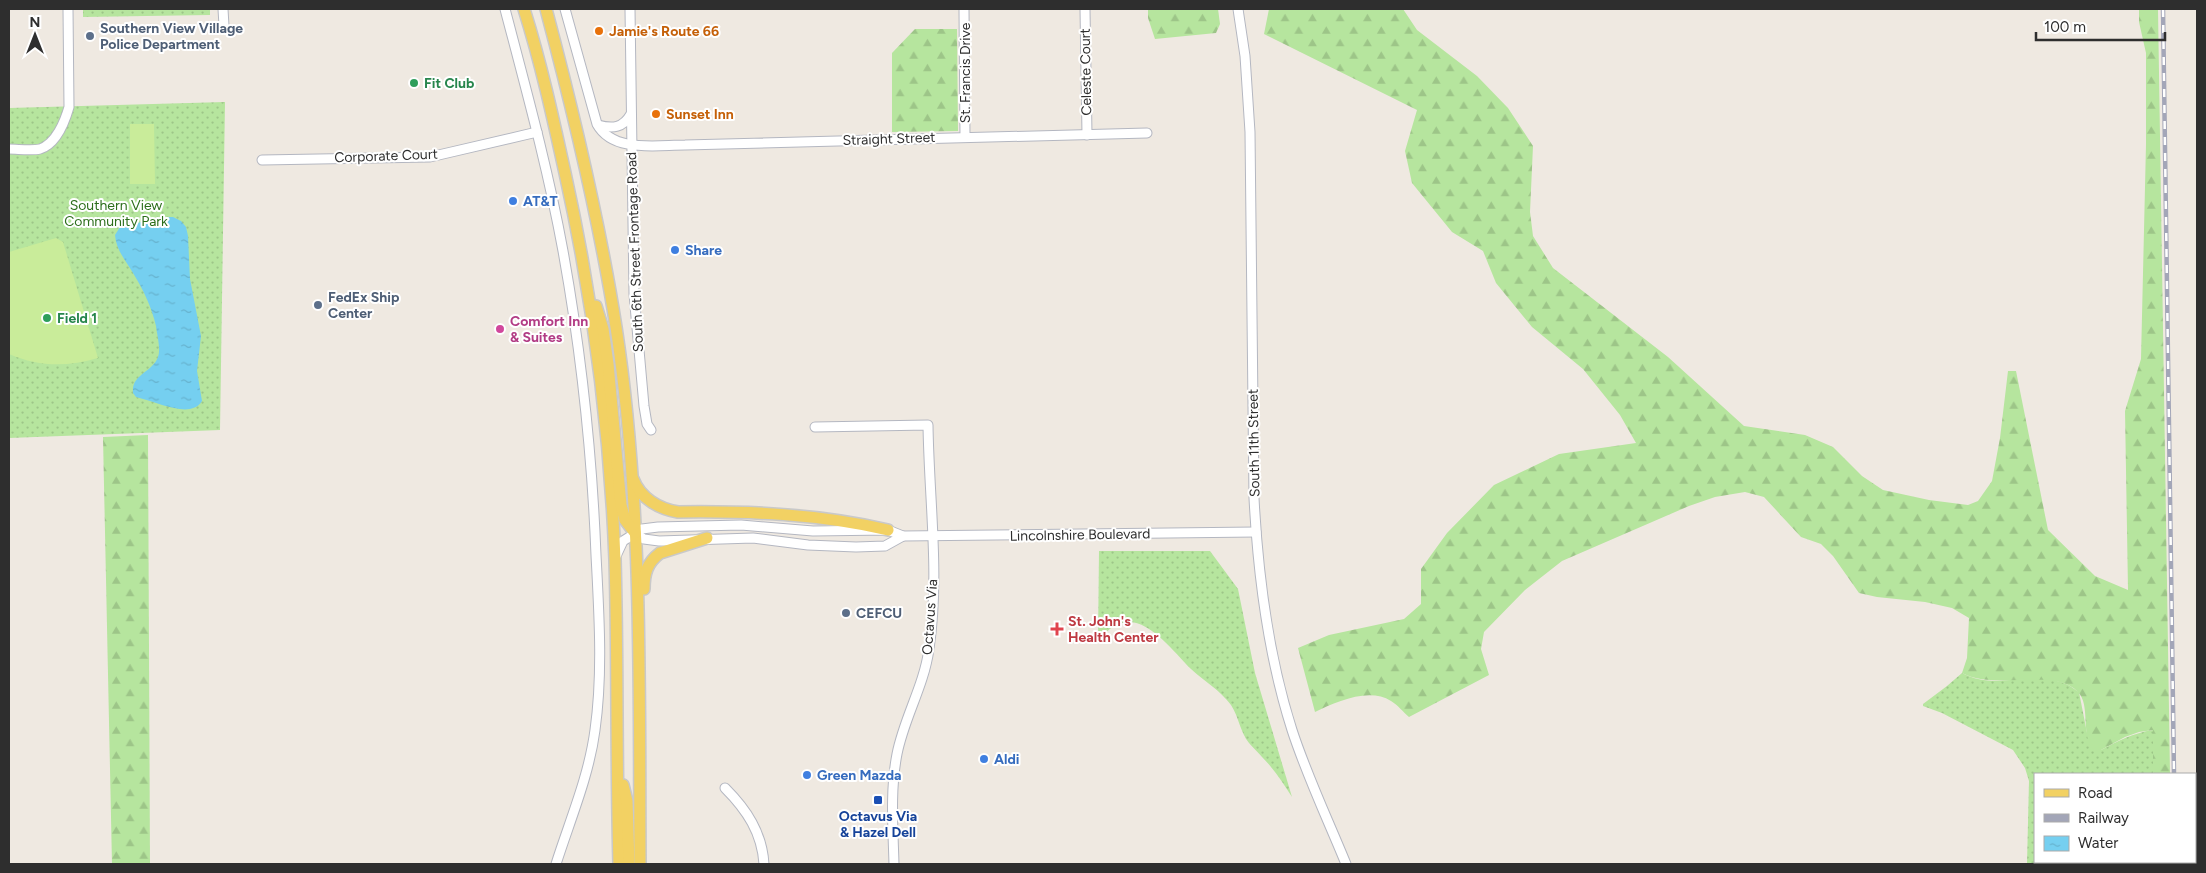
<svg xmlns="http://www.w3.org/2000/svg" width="2206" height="873" font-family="Figtree,sans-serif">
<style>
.grass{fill:url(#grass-dots)}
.forest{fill:url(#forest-firs)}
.pitch{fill:#c9ec9a}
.water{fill:url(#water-ripples)}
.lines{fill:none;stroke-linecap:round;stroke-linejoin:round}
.minor-casing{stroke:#b4b7c1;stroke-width:11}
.major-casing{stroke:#c9c9c9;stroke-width:14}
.minor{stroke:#fff;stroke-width:9}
.major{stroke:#f2d163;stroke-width:11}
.rail-casing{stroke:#a3a6b8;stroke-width:4.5}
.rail{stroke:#fff;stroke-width:2.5;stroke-dasharray:8;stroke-linecap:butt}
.food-dot{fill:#e8710a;stroke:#fff;stroke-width:2}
.service-dot{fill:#5c6f8a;stroke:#fff;stroke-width:2}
.leisure-dot{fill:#2e9e5b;stroke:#fff;stroke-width:2}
.shop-dot{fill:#3f7fe0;stroke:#fff;stroke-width:2}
.hotel-dot{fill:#d1479c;stroke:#fff;stroke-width:2}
.health-dot{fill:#e0444e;stroke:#fff;stroke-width:2}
.transit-dot{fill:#1a4fb4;stroke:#fff;stroke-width:2}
.labels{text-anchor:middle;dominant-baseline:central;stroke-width:4;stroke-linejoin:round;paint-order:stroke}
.service-label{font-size:14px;font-weight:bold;fill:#4e5e75;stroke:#fff;text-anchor:start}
.food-label{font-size:14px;font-weight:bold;fill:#c56008;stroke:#fff;text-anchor:start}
.street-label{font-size:14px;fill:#2e2e2e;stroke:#fff}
.leisure-label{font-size:14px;font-weight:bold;fill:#27864d;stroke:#fff;text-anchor:start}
.shop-label{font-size:14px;font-weight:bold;fill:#366cbe;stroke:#fff;text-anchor:start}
.park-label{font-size:14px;fill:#2c6e1b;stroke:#fff}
.hotel-label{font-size:14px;font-weight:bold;fill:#b23c85;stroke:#fff;text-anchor:start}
.health-label{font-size:14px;font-weight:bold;fill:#be3a42;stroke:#fff;text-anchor:start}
.transit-label{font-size:14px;font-weight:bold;fill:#164399;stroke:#fff}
</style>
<defs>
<pattern id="grass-dots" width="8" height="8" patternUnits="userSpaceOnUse" patternTransform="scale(1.25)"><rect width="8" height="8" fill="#b6e59e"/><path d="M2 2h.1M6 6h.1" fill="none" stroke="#9dc588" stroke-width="1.8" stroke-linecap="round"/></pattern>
<pattern id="forest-firs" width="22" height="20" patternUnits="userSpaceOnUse" patternTransform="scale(1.25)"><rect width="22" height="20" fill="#b6e59e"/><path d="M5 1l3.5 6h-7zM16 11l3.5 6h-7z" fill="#9dc588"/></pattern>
<pattern id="water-ripples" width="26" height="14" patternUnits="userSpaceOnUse" patternTransform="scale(1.25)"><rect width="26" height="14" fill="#75cff0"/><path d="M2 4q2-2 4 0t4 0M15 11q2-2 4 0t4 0" fill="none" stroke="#66b2ce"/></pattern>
</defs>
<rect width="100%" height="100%" fill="#efe9e1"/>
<g class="grass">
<path d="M83,9h127v6l-127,2z"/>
<path d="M225,102l-5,328 -211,8v-330z"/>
<path d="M1099,551h111l28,38 17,84 37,124c-9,-14 -18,-28 -30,-40 -4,-5 -9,-9 -13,-14 -9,-11 -10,-26 -18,-38 -10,-14 -27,-24 -40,-36 -25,-25 -59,-75 -93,-27z"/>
<path d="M1962,673c33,18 70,-3 104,11 5,2 9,6 13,8l8,41 14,17c17,-9 32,-17 52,-20v44h-118v88h118v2h-126l2,-83 -4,-13 -12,-18 -71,-37 -19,-7v-2l24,-18z"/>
</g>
<g class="forest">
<path d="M1148,9h70l2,15 -4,9 -61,6 -7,-21z"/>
<path d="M1269,9h134l14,21 60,46 31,32 25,38 -3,66 3,24 20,32 115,89 76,69 61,9 28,12 29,29 21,14 46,10 39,5 10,-4 14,-20 8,-43 8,-67h8l32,159 47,46 33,14 -3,-179 16,-52 5,-215v-91l-7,-31v-13h19l12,765h-17v-44l-14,2 -14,5 -24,13h-7c-14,-14 -3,-45 -16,-58 -23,-25 -83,-1 -116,-19l5,-15 2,-40 -17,-10 -27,-6 -48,-5 -18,-4 -26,-37 -12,-12 -20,-7 -37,-40 -19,-5 -30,5 -26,9 -127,55 -37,29 -41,42 -3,17 8,26 -80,42c-6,-5 -11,-12 -18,-16 -22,-14 -55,1 -76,11l-17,-64 31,-13 75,-16 17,-15v-35l26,-36 47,-48 65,-31 77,-11 -16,-28 -37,-46 -51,-42 -36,-44 -13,-32 -31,-19 -40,-49 -7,-32 12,-41 -153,-76z"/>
<path d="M915,29h42l1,102 -66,1v-79z"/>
<path d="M148,435l2,429h-38l-9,-427z"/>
</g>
<g class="pitch">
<path d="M130,124h24l1,60h-25z"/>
<path d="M56,238l7,4 35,116c-31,9 -59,9 -89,-4v-102z"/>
</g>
<path class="water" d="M163,217h10l8,4 5,6 2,9 2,43 11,57 -4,35 5,30c-11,18 -42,2 -59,-2l-7,-2 -3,-4c-2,-19 19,-20 25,-36 3,-8 -1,-22 -2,-31 -4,-18 -13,-37 -23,-53 -7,-12 -17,-23 -18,-38l5,-8z"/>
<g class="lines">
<g class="minor-casing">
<g id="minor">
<path d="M223,9l1,17"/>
<path d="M505,9c21,80 43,160 58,242 18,100 29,202 33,304 3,58 7,118 -1,175 -6,46 -25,90 -39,134"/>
<path d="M565,9l32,115c16,29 59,21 88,21l462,-12"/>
<path d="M630,9l4,285 10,112 3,18 4,6"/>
<path d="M964,9l1,128"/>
<path d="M1085,9l2,126"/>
<path d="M1238,9l7,47 5,76 4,366c4,78 14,157 38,232 15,46 36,90 54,134"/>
<path d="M598,125c15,4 25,3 33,-11"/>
<path d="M9,149c9,0 22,2 31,0 16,-5 25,-28 29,-42l-1,-98"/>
<path d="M262,160l168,-3 107,-25"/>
<path d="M815,427l113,-2c1,75 12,150 1,224 -5,37 -25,69 -32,105 -7,36 -4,74 -3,110"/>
<path d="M635,533l9,6 15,2 94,-3 55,7 48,2 29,-1 18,-10"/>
<path d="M616,556l7,-15 19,-12 16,-2 83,-2 72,6 75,-1 15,6 353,-4"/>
<path d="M725,788c22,22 37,45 39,76"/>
</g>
</g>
<g class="major-casing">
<g id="major">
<path d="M524,9c17,54 29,109 41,164 28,127 45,257 50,387 3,102 1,203 4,304"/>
<path d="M546,9c28,105 53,210 70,318 27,177 23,359 24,537"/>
<path d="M596,306l7,23 5,35 13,141 4,15 10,13"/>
<path d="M633,479c7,19 26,30 45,33 71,-1 141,2 210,18"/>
<path d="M644,589c0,-16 3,-26 16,-36l47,-15"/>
<path d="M623,785l4,16 2,63"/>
</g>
</g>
<use href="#minor" class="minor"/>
<use href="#major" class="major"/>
<g class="rail-casing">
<g id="rail">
<path d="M2163,9l11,765"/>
<path d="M2175,862v2"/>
</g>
</g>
<use href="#rail" class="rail"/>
</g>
<g class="food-dot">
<circle cx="599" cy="31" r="5"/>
<circle cx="656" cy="114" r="5"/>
</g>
<g class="service-dot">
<circle cx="90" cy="36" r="5"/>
<circle cx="318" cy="305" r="5"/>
<circle cx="846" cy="613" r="5"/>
</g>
<g class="leisure-dot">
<circle cx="414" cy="83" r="5"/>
<circle cx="47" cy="318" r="5"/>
</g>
<g class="shop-dot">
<circle cx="513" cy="201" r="5"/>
<circle cx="675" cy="250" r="5"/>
<circle cx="984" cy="759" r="5"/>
<circle cx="807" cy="775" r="5"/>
</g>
<circle class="hotel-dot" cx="500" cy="329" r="5"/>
<path class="health-dot" d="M1054.5 621.5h5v5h5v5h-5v5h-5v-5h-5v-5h5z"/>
<rect class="transit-dot" x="873" y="795" width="10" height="10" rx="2.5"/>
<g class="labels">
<g class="service-label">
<text x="100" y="28">Southern View Village<tspan x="100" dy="16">Police Department</tspan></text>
<text x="328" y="297">FedEx Ship<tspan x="328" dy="16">Center</tspan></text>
<text x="856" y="613">CEFCU</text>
</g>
<g class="food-label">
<text x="609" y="31">Jamie's Route 66</text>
<text x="666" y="114">Sunset Inn</text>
</g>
<g class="street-label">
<text transform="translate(1086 72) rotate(-91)">Celeste Court</text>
<text transform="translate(965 73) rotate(-90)">St. Francis Drive</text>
<text transform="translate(889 139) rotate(-2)">Straight Street</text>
<text transform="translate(386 156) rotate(-2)">Corporate Court</text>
<text transform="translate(635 252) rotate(-92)">South 6th Street Frontage Road</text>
<text transform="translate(1254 443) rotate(-91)">South 11th Street</text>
<text transform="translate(1080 535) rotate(-1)">Lincolnshire Boulevard</text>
<text transform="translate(930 617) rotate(-86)">Octavus Via</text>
</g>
<g class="leisure-label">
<text x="424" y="83">Fit Club</text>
<text x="57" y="318">Field 1</text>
</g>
<g class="shop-label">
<text x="523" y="201">AT&amp;T</text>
<text x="685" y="250">Share</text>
<text x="994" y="759">Aldi</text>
<text x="817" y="775">Green Mazda</text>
</g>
<g class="park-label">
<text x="116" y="205">Southern View<tspan x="116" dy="16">Community Park</tspan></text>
</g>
<g class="hotel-label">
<text x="510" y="321">Comfort Inn<tspan x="510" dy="16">&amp; Suites</tspan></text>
</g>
<g class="health-label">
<text x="1068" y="621">St. John's<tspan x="1068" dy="16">Health Center</tspan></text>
</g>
<g class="transit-label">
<text x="878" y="816">Octavus Via<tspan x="878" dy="16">&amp; Hazel Dell</tspan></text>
</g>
</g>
<rect width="2206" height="873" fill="none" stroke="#2e2e2e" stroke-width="20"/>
<rect x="2034" y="773" width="162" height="90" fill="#ffffff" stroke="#ababab"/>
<rect x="2044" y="789" width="25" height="8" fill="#f2d163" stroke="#ababab"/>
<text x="2078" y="798" font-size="15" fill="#2e2e2e">Road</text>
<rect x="2044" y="814" width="25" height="8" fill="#a3a6b8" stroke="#ababab"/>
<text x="2078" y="823" font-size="15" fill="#2e2e2e">Railway</text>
<rect x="2044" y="836" width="25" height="15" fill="url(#water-ripples)" stroke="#ababab"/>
<text x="2078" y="848" font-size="15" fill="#2e2e2e">Water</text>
<g transform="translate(35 35)" stroke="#ffffff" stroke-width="4" paint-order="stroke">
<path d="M0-4L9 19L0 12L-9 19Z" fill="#2e2e2e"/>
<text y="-8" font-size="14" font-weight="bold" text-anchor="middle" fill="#2e2e2e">N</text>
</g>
<path d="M2036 32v8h129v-8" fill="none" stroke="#2e2e2e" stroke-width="2.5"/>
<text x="2044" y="32" font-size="15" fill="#2e2e2e" stroke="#ffffff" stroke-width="4" paint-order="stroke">100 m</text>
</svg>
